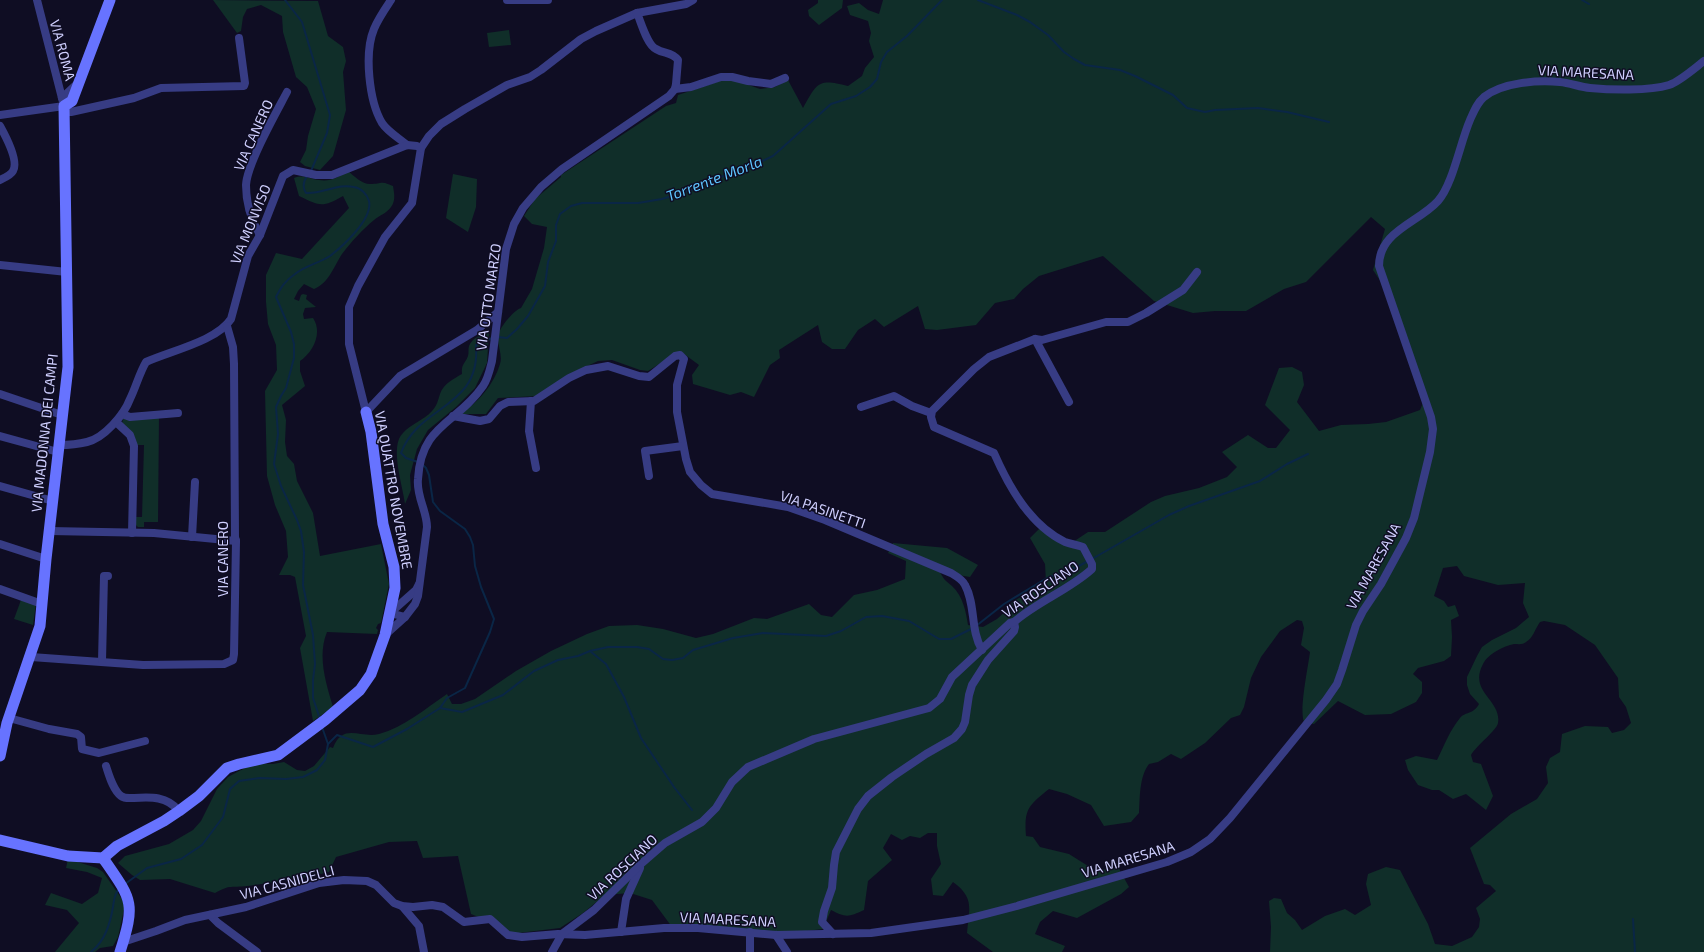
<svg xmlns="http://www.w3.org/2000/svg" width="1704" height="952" font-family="'Exo 2',sans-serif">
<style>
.green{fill:#102e29}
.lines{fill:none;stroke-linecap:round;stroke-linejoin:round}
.stream{stroke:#0a2646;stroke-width:2}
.street{stroke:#373c84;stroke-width:8}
.secondary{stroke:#6773ff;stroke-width:11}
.labels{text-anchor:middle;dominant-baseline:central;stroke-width:3;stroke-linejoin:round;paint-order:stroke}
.street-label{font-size:14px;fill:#d0d0ff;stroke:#0f0d23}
.water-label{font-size:15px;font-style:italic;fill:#5ec5ff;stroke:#0f0d23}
</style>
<rect width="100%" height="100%" fill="#0f0d23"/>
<g class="green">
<path d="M213,0l105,1 10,35 15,11 3,14 -3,11 3,38 -13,46 -13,14 -15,-4 -5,-4 6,-12 2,-14 8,-27 -9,-22 -11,-10 -13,-45 -1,-16 -21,-11 -14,4 -4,8 -2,14 -4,2z"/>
<path d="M818,0h25l-1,8 -23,17 -10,-9 -1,-6 10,-7z"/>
<path d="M883,0h821v952h-434l1,-25 -2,-26 5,-3 7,1 6,14 8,7 7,10 23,-14 20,-7 10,6 16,-10 -5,-21 2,-10 18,-7 14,3 28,54 7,20 17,2 20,-9 7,-10 1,-8 -4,-11 20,-17 -6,-6 -6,-1 -14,-36 41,-34 26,-15 11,-16 -2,-16 4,-9 10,-6 2,-18 23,-8 23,1 4,6 12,-3 7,-7 -5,-16 -7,-10 -1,-19 -23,-33 -30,-20 -21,-4 -4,1c-5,7 -7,16 -14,20 -3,3 -8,2 -12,2 -10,2 -26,10 -31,20 -15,28 19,36 15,59 -1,7 -21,22 -27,32l2,7 8,2 12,32 -7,14 -20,-16 -13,5 -14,-9h-7l-14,-5 -10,-15 -3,-10 11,-4 21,4c7,-14 13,-30 23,-42 6,-7 13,-3 19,-14l-9,-10 -3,-9v-8l10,-21 5,-9 10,-7 24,-12 13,-11 -6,-14 2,-20 -27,2 -34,-9 -7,-10 -14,2 -9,28 10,5 4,6 7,-2 4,11 -8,4 1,17 -1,19 -7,5 -26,7 -5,6 9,8v11l-6,9 -25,12 -26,1 -27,-14 -24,23 -10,-2c-5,-12 4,-54 6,-70l-9,-7 3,-17 -2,-7 -5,-1 -17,11 -19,26 -10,21 -7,29 -4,8 -9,3 -26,25 -24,16 -10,-5 -13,8 -9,2c-10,13 -9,34 -10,49l-8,9 -27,4 -13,-21 -24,-11 -18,-5c-21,17 -25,20 -23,47l7,1 7,10 29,7 27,17 22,-4 11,20 -8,7 -44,24 -24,-7 -13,11 -5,12 30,12 -3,6h-69l-26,-19c2,-24 8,-35 -14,-51l-10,14 -10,-1 -2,-16 10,-15 -4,-18v-13h-9l-8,5 -10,-2 -8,4 -11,-6 -8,14 9,12 -24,21 -4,29c-15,7 -18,8 -33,0l-8,19 -25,3 -126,-5 -20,-27 -22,-7 -25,2 -22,18 -23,15 -58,7 -14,-14 -17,-7 -13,-58 -35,2 -6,-17 -28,1 -53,15 -7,15c-27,7 -54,10 -82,14 -16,2 -16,-2 -32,7l-45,-14 -30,1 -8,-5 -14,-12 7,-7 44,-12 24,-14 8,-9 16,-32 11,-12 11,-6 15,-7h19l11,-2 13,8 8,1 9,-5 16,-19 3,1c10,-26 28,-9 46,-14 25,-7 46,-25 68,-40l5,10h9l14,-5 41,-28 35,-20 36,-17 22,-8 28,-1 26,4 33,9 17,-4 41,-16 13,1 42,-15 12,11 11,2 22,-22 23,-5 28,-11 1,-18 -18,-8 5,-10 54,5 31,17 -8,12 -30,-5c4,8 6,9 12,14 11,10 14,26 16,39l15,2 14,-8 10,-9 5,-8 34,-20 -1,-18 -15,-26 9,-9 32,17 5,-6 12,-8h17l46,-30 14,-6 34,-8 28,-11 10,-10 -15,-15 26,-17 20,13h8l14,-18 -25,-25 14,-37 13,-1 10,5 2,13 -7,17 22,29 22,-6 27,-1 18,-2 34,-12 3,-7 -14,-40 -28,-81 -8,-12 12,-41 -14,-12 -65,65 -22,7 -38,22h-31l-22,2 -39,-12 -51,-45 -64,20 -16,13 -9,10 -19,4 -19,22 -39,5 -12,-1 -7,-23 -34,21 -9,-8 -17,11 -13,19h-13l-10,-7 -4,-17 -39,25 1,8 -10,7 -16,32 -13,-5 -11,3 -37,-11 -1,-9 7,-10 -19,-14 -32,20 -8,-1 -28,-10 -14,1 -21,10 -38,25 -41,2 -12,16h-26c19,-12 34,-30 40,-50 3,-9 -3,-19 -2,-28 1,-8 16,-26 23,-28l11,-19 12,-41 3,-21 -15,-3 -8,-8 11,-17 26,-22v-2l105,-69 10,-3 2,-8 51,-17 31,11 15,-2 13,-7 15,28c14,-25 15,-30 45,-22l14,-10 3,-8 9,-11 -5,-16 2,-8 -3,-12 -18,-6 -3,-9 12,-3 9,7 11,4z"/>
<path d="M509,30l2,15 -22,2 -2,-14z"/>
<path d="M348,171c6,5 14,13 22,13 12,0 10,-4 23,2 1,7 3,14 -2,21 -4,6 -11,8 -17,13 -11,9 -23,22 -32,34 -8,12 -13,29 -28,35l-10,-5 -6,7 -4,8 5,2 2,-6 2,-1 4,1 -1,4 10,8 -11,1 -2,6 1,5 9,-1c10,15 0,34 -13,43v10l5,15 -23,19 4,15 -1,22 2,14 7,8 3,17 16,32 7,43 61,-12 8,40 -8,39 -3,1 -2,4 2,2 -1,4 -50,-2c-10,24 -1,51 6,75l-20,14 -13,-73 6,-12 -11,-59 -5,-2h-11l9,-18 -2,-26 -11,-26 -8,-29 -2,-85 12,-21 -1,-25 -8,-21 -2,-22v-27l10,-22 26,6 47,-51 -6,-12c-21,12 -23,10 -44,0l-5,-18c10,-4 15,1 25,2 11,2 20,-3 29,-9z"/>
<path d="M453,174l24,5 -1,28 -8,25 -22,-14z"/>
<path d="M489,332l-2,31 -12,25 -19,19 -28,23 -11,19 -7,26 1,15 -6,14c-2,-18 -16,-58 -2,-71 8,-9 21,-13 29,-22 5,-5 6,-11 8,-17 3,-10 15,-16 22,-20 -1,-10 3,-10 6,-18 1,-3 0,-7 1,-10 3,-8 13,-12 20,-14z"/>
<path d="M159,416l-1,106h-14v5h-6l-3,-3v-7h7l2,-72h-8c0,-11 -6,-15 -14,-21l1,-5 3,-1z"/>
<path d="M21,600l15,4 -3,21 -19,-6z"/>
<path d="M68,859l29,9 6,4 21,30 1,3 -7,32 -5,9 -13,2 -5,4h-40l24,-29 -12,-13 -22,-5 6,-12 31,11 16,-11 4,-15 -15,-6 -21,-4z"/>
</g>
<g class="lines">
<g class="stream">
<path d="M285,0l17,22 28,93 -3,18 -16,38"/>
<path d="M978,0l39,15 13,7 18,13 16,17 10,7 11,6 35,5 15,6 38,19 14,13 18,4 10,-2 43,-2 29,4 42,10"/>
<path d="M1582,0l7,4"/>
<path d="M307,176c-4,6 -5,11 -1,17 17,1 32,-10 48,-6 7,1 13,7 15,14 4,18 -26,45 -39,55 -11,7 -25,10 -35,18 -10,7 -14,13 -19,23l15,35 3,12v14l-8,30 -5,8 -5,11 2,27 -4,30 7,22 16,34 4,11 3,21 -1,33 10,50 2,29 -2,16v18l7,21"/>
<path d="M498,337l9,1 10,-9 11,-13 17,-30 3,-24 8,-21v-16l4,-11 11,-8 11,-3h56l24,-4 32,-10 7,-5 48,-17 24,-11 58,-52 25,-8 14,-9 7,-8 4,-17 6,-10 20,-16 35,-36"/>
<path d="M418,462l-12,-4 -5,-5c18,-49 80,-44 75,-108l16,-7"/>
<path d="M1092,559l77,-44 20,-9 71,-25 27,-17 21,-10"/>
<path d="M976,626l28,-22 43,-26 30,-11 11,-6"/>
<path d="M590,651l18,-4h29l12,2 14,10 9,1 11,-2 10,-8 40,-12 30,-5 63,3 15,-5 25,-14 16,-1 27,5 30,18h12l22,-11"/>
<path d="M440,708l22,4 41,-17 31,-24 24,-11 20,-4 12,-5 16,13 18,33 17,41 33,49 18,23"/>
<path d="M322,727l6,17"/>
<path d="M125,884l22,-16 34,-9 21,-14 21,-28 7,-28 9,-8 21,-3 26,1 17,-2 14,-7 8,-10 3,-16 9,-9 36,12 34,-18 33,-21 7,-10 18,-10 25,-56 4,-13 -13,-32 -6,-21 -2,-21 -3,-8 -5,-8 -25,-18 -7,-9 -4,-27 -3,-7 -4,-4"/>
<path d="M1633,919l2,33"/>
<path d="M91,952c14,-11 19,-28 22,-45 1,-6 1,-13 6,-18"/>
</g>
<g class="street">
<path d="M391,0c-6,9 -13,19 -17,29 -10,24 -5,72 8,94 6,9 17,15 25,22"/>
<path d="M507,0h41"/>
<path d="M675,89l16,-2 30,-10h11l16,4 23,3 14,-6"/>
<path d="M62,98l16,-15"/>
<path d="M65,112h6l63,-14 27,-10 83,-2 1,-3 -6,-45"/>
<path d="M0,115l64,-9 -27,-106"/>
<path d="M0,126c5,9 19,35 13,45 -2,4 -9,7 -13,9"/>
<path d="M260,235c-9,-15 -14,-33 -14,-50 1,-21 30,-72 41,-93"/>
<path d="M0,265l67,7"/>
<path d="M498,312l-21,18 -77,46 -34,36 -17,-68v-37l9,-21 27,-49 27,-34 9,-55 8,-12 12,-12 24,-15 42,-24 23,-8 11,-7 40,-31 15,-8 41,-18 49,-9 7,-4"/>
<path d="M1035,339l34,63"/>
<path d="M0,394l62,21"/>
<path d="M531,401l-2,30 7,37"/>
<path d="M861,407l33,-11 18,10 19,7"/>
<path d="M122,414l8,3 48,-4"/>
<path d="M453,416l27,5 9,-2 11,-13 8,-4 26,-1 35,-23 17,-8 22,-4 31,10 10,1 26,-21 5,-1 4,4 -7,26v27l9,47 4,13 11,13 11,9 76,13 37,13 126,53c5,3 12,7 14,12 11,20 5,45 17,65"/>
<path d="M116,422l14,13 4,11 -2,87"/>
<path d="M0,436l58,16"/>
<path d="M59,445c9,0 20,-1 28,-3 17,-4 37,-27 43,-43 6,-12 9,-25 16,-37 24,-11 71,-21 85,-43l17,-63 12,-21 23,-59 10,-6 23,5h16l75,-30 10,1 4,2"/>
<path d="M649,476l-4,-25 38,-5"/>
<path d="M0,486l53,15"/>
<path d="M50,531l104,2 82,8"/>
<path d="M192,537l3,-55"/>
<path d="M0,544l46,15"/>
<path d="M0,589l42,15"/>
<path d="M405,617l-15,-4 26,-23 3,-6"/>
<path d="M385,635l20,-18 10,-13 3,-8 9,-69c0,-16 -11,-31 -9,-48 3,-55 39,-55 65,-93 5,-7 7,-17 9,-25l14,-112 8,-25 9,-16 18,-21 21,-18 107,-73 6,-7 1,-5 2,-24c-6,-8 -14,-6 -22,-11 -9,-4 -15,-27 -19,-36"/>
<path d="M31,657l112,8 81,-1 9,-4 1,-6 2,-113 -1,-4 -1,-173 -1,-17 -6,-21"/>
<path d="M102,661l2,-85h4"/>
<path d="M9,718l40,11 28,5 4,3 1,12 17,4 46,-12"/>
<path d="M106,766c3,9 7,24 15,30 4,3 8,2 13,2 17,-1 33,-2 45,13"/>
<path d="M402,906l17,20 5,26"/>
<path d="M210,915l8,8 39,29"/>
<path d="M621,932l5,-33 14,-31"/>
<path d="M833,934l-11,-12 2,-11 8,-23 2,-23 2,-13 22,-43 10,-13 24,-19 34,-23 28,-16 8,-9 3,-7 4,-27 3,-10 16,-25 26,-29 1,-4 -1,-5"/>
<path d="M776,935l11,17"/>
<path d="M123,942l33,-11 29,-11 61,-13 73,-24 25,-3 23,1 9,4 18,18 8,3 11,1 19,-2 11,2 21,15 26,-3 18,16 14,2 36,-3 27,1 79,-7h34l78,7 95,-2 92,-13 54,-14 150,-44 24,-10 19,-13 20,-21 96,-118 11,-16 5,-14 14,-45 7,-14 18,-27 25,-46 8,-20 16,-66 3,-23 -2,-12 -52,-151c0,-35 39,-43 59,-65 15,-17 22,-58 32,-81 4,-9 7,-17 14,-23 19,-15 54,-17 76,-15 10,1 20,5 30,6 21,2 59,3 79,-3 10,-3 26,-17 35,-24"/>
<path d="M552,952l10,-18 32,-24 48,-47 23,-20 37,-21 14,-14 16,-26 16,-15 66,-28 115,-31 11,-9 12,-22 58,-54 4,-1c24,-21 55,-32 78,-53v-5l-9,-17c-6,-2 -12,-3 -18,-5 -35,-17 -56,-55 -71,-89l-60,-26 -3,-10 1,-6 42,-42 15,-12 46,-18 7,1 64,-18h22l18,-9 37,-23 14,-18"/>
<path d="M750,952v-20"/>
</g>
<g class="secondary">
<path d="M0,756l7,-33 33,-97 6,-67 22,-192 -4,-261 8,-5 38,-101"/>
<path d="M0,840l68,16 35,2 14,-12 47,-25 15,-10 20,-15 28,-28 12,-4 39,-9 47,-35 35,-30 11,-16 14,-39 10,-47 -1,-21 -11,-43 -12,-92 -5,-20"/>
<path d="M103,858c29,42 33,44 17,94"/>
</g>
</g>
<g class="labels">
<g class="street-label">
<text transform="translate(63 50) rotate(75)">VIA ROMA</text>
<text transform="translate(1586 72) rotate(3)">VIA MARESANA</text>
<text transform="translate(253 135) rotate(-66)">VIA CANERO</text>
<text transform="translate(250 224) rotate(-68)">VIA MONVISO</text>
<text transform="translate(488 297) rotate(-82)">VIA OTTO MARZO</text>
<text transform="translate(44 433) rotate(-84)">VIA MADONNA DEI CAMPI</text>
<text transform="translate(394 490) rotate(80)">VIA QUATTRO NOVEMBRE</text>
<text transform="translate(823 509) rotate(19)">VIA PASINETTI</text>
<text transform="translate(222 559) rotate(-90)">VIA CANERO</text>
<text transform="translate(1373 566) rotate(-61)">VIA MARESANA</text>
<text transform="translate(1040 589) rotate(-34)">VIA ROSCIANO</text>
<text transform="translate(1128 859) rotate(-17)">VIA MARESANA</text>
<text transform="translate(622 867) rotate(-43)">VIA ROSCIANO</text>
<text transform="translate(287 882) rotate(-15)">VIA CASNIDELLI</text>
<text transform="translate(728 919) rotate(3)">VIA MARESANA</text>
</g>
<g class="water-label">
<text transform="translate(714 178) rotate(-21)">Torrente Morla</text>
</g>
</g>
</svg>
